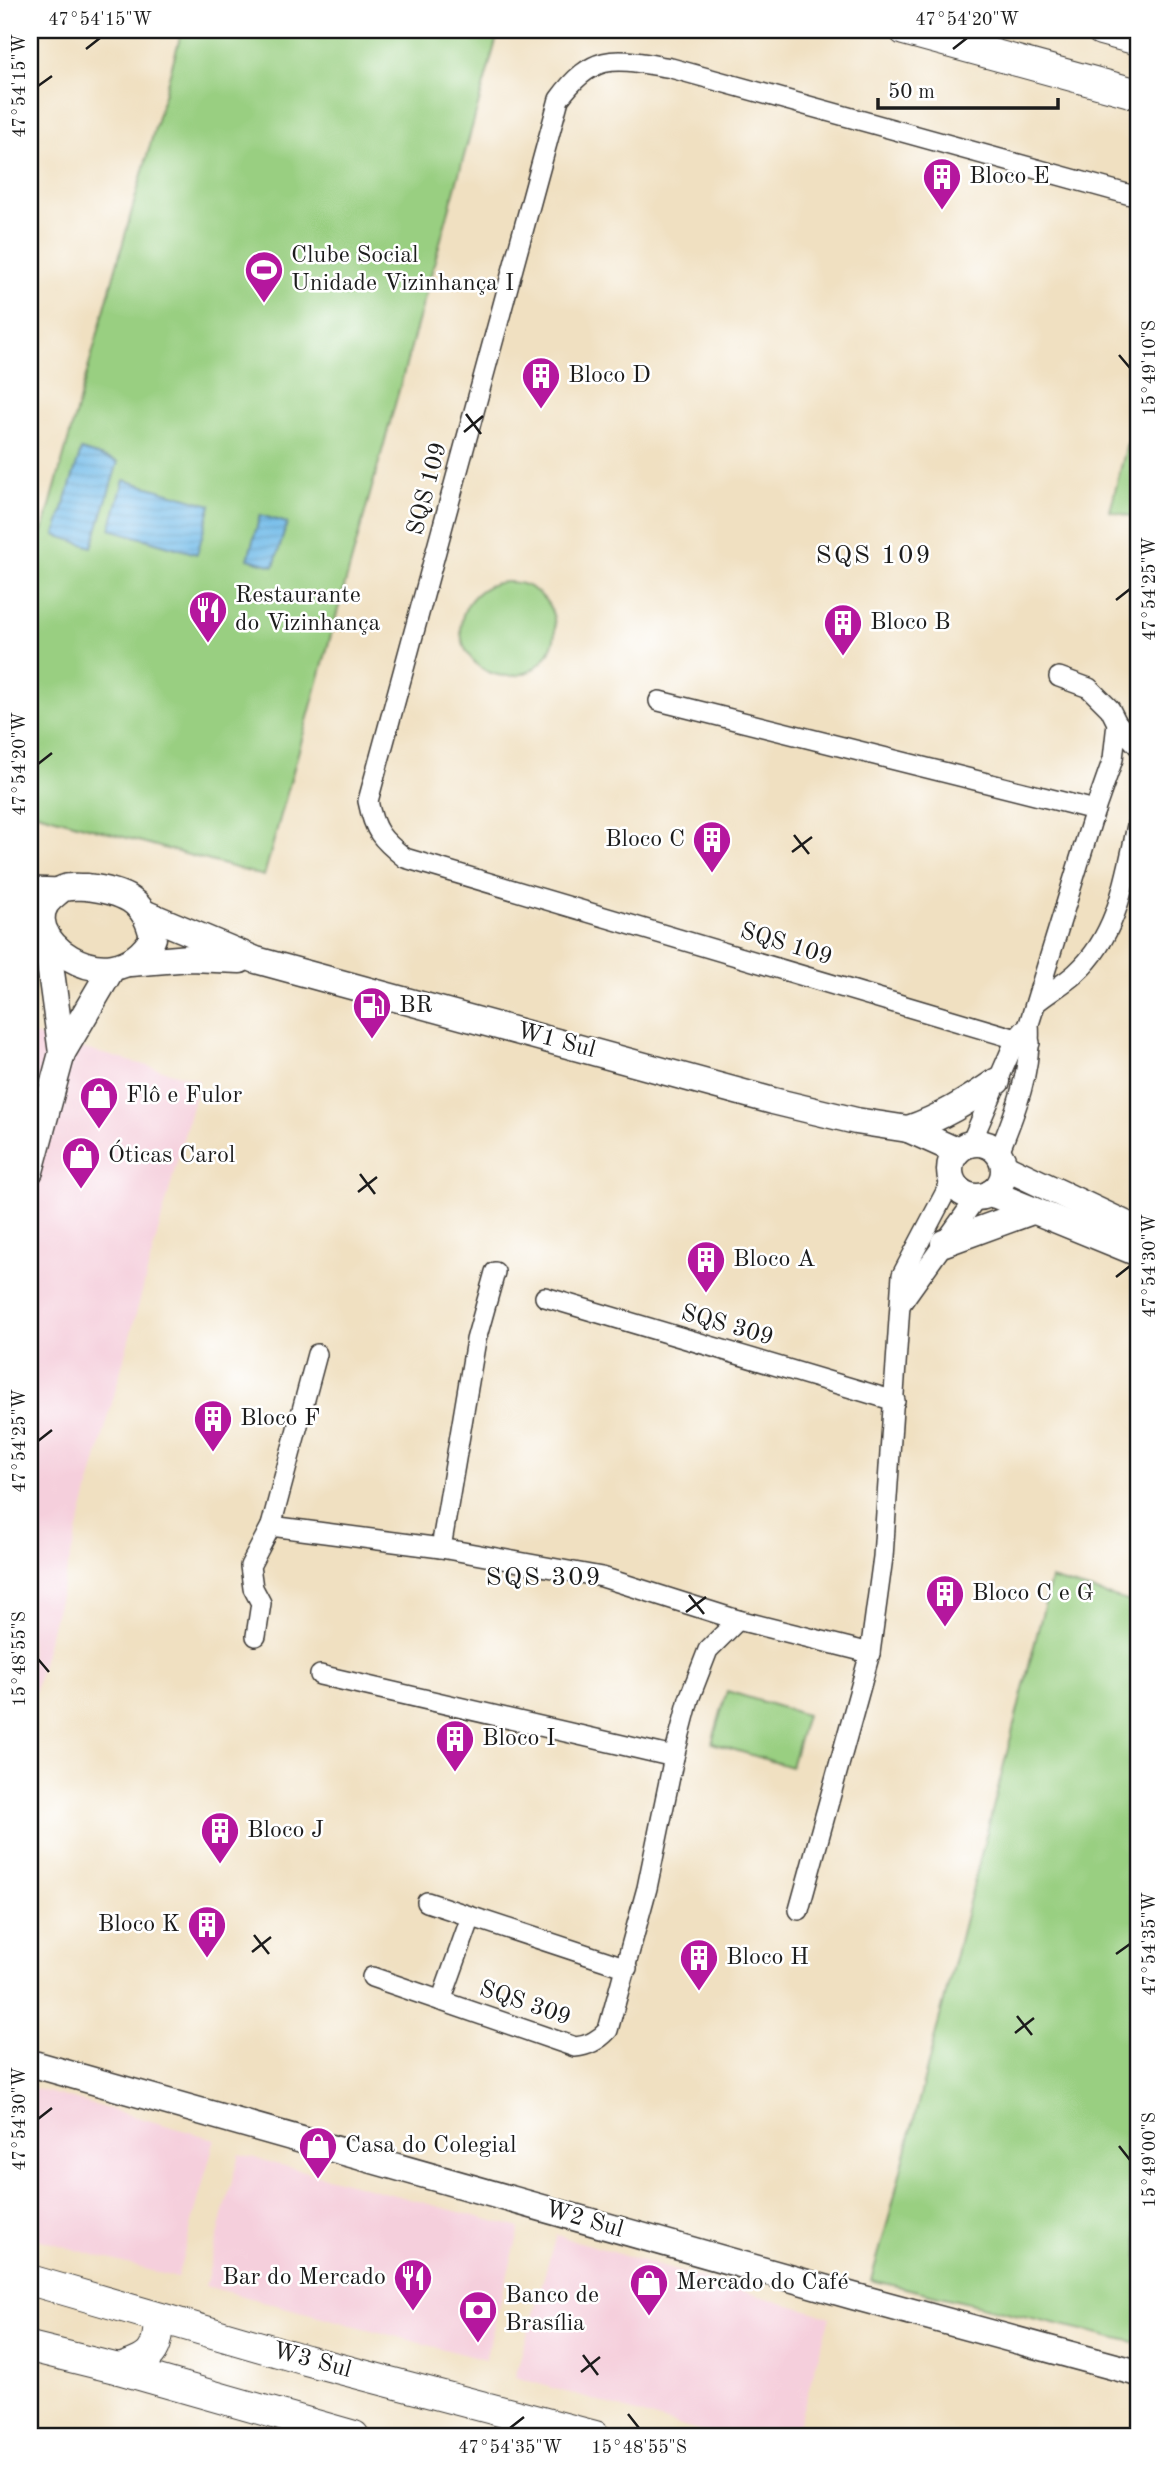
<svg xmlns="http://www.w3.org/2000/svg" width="1168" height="2466" font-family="'Old Standard TT',serif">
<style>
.built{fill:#f5cfdc}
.green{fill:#99cf81;stroke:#5a764e;stroke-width:2}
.water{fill:url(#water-rules);stroke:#466c82;stroke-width:2}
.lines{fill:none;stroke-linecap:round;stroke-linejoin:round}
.street-casing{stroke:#3c3935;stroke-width:22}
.secondary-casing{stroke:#3c3935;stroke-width:29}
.primary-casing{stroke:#3c3935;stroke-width:32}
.street{stroke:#fff;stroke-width:19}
.secondary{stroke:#fff;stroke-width:26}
.primary{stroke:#fff;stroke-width:30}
.ticks{fill:none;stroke:#1c1c1c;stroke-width:2.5}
.labels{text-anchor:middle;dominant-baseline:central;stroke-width:5;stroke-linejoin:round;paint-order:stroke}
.poi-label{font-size:24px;fill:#1c1c1c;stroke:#fff;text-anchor:start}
.street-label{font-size:24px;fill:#1c1c1c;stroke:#fff}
.neighbourhood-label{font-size:26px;letter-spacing:2px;fill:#1c1c1c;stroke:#fff}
.neatline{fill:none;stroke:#1c1c1c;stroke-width:2.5}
.ticks-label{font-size:18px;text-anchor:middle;fill:#1c1c1c}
</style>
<defs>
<pattern id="water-rules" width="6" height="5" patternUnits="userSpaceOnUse" patternTransform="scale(1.75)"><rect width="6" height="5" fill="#71bbe9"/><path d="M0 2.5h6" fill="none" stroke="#61a0c7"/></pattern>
</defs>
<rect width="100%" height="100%" fill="#fff"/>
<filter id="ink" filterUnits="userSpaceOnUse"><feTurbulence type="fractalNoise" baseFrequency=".0143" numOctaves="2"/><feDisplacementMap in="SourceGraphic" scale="14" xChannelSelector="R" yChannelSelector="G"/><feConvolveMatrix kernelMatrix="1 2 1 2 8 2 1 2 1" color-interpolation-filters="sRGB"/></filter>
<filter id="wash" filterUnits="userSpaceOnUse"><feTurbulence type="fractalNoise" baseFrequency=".00686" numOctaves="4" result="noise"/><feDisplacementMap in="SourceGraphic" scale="28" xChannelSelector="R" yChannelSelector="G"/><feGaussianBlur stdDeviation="1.57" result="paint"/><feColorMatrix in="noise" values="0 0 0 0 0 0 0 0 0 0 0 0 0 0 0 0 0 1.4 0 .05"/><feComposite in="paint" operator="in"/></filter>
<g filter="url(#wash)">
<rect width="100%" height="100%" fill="#f0e0c1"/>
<g class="built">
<path d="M30,1034l169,46 -169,628z"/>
<path d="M30,2087l185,52 -38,139 -147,-41z"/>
<path d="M239,2154l281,74 -35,132 -280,-74z"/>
<path d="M556,2235l274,82 -35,119h-81l-199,-59z"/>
</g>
<g class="green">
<path d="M182,30h317l-235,846 -234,-65v-233z"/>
<path d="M1127,444l11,3v71l-28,-7z"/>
<circle cx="508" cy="629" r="47"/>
<path d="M1051,1579l87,25v739l-267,-63 19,-66z"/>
<path d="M727,1691l79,24 -15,52 -79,-24z"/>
</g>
<g class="water">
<path d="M81,450l37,12 -26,85 -37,-12z"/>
<path d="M124,480l87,25 -14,49 -87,-25z"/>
<path d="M260,515l27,8 -13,43 -26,-7z"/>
</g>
</g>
<g filter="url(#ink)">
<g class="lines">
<g class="street-casing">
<g id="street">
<path d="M1059,677l30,11 21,21 7,14 -4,36 -18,51"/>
<path d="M659,701l436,109 -66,214c3,45 -13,87 -30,128"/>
<path d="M1117,723l21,23"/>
<path d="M30,887l32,1"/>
<path d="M1037,1002c12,-10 27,-18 39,-29 43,-39 50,-98 62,-152"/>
<path d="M1030,1043l-625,-185c-24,-19 -31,-27 -37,-57l191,-702c36,-49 58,-40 112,-31l467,129"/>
<path d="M971,1143l45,-104 8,-9"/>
<path d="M545,1297l350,104"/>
<path d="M900,1305l77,-108"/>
<path d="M271,1526l170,22 161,29 136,43 132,33"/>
<path d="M441,1548l35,-208 19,-68"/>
<path d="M256,1636l5,-33 -8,-15 -3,-22 21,-40 46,-172"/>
<path d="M320,1675l354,82"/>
<path d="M427,1902l200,66"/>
<path d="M799,1910l71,-257 13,-96 19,-282 50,-95"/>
<path d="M372,1977l203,70c14,-1 24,-7 33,-17l39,-142 27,-131 15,-58 19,-49 30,-30"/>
<path d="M441,2001l30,-84"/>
</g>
</g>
<g class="secondary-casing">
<g id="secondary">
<path d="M86,887c36,4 60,13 67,51 -43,72 -144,-5 -101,-41 4,-3 8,-8 13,-9 6,-2 14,-1 21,-1z"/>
<path d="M144,913l112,47 517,141 83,20 52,8 49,22"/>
<path d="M46,935l16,118"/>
<path d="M130,963l60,-5 50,2"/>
<path d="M908,1129c33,-11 60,-28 89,-48"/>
<circle cx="977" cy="1170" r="27"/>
<path d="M1005,1167l133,63"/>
<path d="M30,1171l32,-118 50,-85"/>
<path d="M991,1193l147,60"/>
<path d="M944,1243l88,-32"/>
<path d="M30,2063l823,233 285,77"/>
</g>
</g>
<g class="primary-casing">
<g id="primary">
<path d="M904,30l234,64"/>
<path d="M1101,30l37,10"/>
<path d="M30,2280l276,80 289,76"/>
<path d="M30,2347l89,22 235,67"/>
<path d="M119,2369c33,-10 39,-16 40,-51"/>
</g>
</g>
<use href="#street" class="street"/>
<use href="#secondary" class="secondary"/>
<use href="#primary" class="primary"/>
</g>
</g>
<path class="ticks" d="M86,49l14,-11M953,49l14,-11M38,86l14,-10M1119,355l11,13M466,414l15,20M464,432l19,-16M1116,600l14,-11M38,764l14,-11M794,835l15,19M792,852l20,-15M360,1174l15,20M358,1192l19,-15M1116,1277l14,-11M38,1441l14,-11M689,1595l15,19M686,1612l20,-15M38,1659l11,13M254,1935l15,19M252,1952l19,-15M1116,1954l14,-10M1017,2016l15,19M1015,2033l19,-15M38,2119l14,-11M1119,2146l11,14M583,2355l15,20M581,2372l19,-15M628,2414l11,14M510,2428l14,-11"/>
<defs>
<g id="building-pin" transform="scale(2.0125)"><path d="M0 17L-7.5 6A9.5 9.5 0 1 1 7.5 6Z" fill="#b5179e" stroke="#fff"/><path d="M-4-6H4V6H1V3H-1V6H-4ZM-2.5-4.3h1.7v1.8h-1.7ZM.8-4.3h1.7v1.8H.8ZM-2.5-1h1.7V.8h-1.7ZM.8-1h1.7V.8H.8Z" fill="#fff"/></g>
<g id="stadium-pin" transform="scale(2.0125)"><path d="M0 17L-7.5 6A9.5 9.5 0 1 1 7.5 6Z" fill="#b5179e" stroke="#fff"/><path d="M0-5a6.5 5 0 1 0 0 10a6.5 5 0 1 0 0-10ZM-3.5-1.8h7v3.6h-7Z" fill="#fff"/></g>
<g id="restaurant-pin" transform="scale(2.0125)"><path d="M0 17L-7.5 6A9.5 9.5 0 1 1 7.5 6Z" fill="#b5179e" stroke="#fff"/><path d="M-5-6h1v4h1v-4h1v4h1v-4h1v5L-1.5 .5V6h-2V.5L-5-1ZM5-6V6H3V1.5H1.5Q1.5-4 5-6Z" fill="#fff"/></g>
<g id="fuel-pin" transform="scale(2.0125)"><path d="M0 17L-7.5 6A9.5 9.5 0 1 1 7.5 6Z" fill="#b5179e" stroke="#fff"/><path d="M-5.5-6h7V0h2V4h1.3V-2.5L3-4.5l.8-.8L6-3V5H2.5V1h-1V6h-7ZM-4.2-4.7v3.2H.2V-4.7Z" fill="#fff"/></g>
<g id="shop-pin" transform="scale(2.0125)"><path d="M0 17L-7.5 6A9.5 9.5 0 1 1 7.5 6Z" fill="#b5179e" stroke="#fff"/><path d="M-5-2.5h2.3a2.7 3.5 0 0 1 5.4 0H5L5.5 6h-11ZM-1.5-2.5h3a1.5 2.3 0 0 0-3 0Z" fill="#fff"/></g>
<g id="bank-pin" transform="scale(2.0125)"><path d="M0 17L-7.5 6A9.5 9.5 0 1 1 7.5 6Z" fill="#b5179e" stroke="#fff"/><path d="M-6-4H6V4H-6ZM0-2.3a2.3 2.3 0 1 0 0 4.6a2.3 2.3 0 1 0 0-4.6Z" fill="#fff"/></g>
</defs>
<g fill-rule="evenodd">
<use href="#building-pin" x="942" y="177"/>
<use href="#stadium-pin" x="264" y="270"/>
<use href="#building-pin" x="541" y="376"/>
<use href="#restaurant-pin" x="208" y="610"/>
<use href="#building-pin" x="843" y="623"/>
<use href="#building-pin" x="712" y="840"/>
<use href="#fuel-pin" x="372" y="1006"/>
<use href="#shop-pin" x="99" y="1096"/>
<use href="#shop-pin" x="81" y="1156"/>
<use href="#building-pin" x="706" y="1260"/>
<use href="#building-pin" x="213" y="1419"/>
<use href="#building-pin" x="945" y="1594"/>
<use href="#building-pin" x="455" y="1739"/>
<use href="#building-pin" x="220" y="1831"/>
<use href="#building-pin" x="207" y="1925"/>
<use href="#building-pin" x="699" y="1958"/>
<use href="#shop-pin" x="318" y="2146"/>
<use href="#restaurant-pin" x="413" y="2278"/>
<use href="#shop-pin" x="649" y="2283"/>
<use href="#bank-pin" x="478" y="2310"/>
</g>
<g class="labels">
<g class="poi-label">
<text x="969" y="177">Bloco E</text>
<text x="291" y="256">Clube Social<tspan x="291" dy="28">Unidade Vizinhança I</tspan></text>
<text x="568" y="376">Bloco D</text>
<text x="235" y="596">Restaurante<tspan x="235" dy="28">do Vizinhança</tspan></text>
<text x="870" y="623">Bloco B</text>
<text x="685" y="840" text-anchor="end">Bloco C</text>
<text x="399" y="1006">BR</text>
<text x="126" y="1096">Flô e Fulor</text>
<text x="108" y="1156">Óticas Carol</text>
<text x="733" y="1260">Bloco A</text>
<text x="240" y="1419">Bloco F</text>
<text x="972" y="1594">Bloco C e G</text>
<text x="482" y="1739">Bloco I</text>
<text x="247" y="1831">Bloco J</text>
<text x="180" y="1925" text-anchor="end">Bloco K</text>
<text x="726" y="1958">Bloco H</text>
<text x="345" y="2146">Casa do Colegial</text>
<text x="386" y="2278" text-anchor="end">Bar do Mercado</text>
<text x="676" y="2283">Mercado do Café</text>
<text x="505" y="2296">Banco de<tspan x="505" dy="28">Brasília</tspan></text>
</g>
<g class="street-label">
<text transform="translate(428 489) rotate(-75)">SQS 109</text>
<text transform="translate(786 945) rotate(17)">SQS 109</text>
<text transform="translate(556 1041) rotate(15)">W1 Sul</text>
<text transform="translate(727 1326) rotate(16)">SQS 309</text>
<text transform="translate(525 2004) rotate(19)">SQS 309</text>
<text transform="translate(584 2220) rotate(16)">W2 Sul</text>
<text transform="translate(312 2361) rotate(15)">W3 Sul</text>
</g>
<g class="neighbourhood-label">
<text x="874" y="556">SQS 109</text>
<text x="544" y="1578">SQS 309</text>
</g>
</g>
<rect width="1168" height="2466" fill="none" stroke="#fff" stroke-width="77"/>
<path d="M878 98v10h180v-10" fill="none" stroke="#1c1c1c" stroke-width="3.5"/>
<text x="888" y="98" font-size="21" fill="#1c1c1c" stroke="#ffffff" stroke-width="5" paint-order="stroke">50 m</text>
<rect x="38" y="38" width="1092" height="2390" class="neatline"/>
<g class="ticks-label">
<text x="100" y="25">47°54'15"W</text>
<text x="967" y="25">47°54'20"W</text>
<text transform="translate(19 86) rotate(-90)" y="6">47°54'15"W</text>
<text transform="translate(1149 368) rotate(-90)" y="6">15°49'10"S</text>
<text transform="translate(1149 589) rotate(-90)" y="6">47°54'25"W</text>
<text transform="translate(19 764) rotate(-90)" y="6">47°54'20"W</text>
<text transform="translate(1149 1266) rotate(-90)" y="6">47°54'30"W</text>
<text transform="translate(19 1441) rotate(-90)" y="6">47°54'25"W</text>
<text transform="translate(19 1659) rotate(-90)" y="6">15°48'55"S</text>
<text transform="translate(1149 1944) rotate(-90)" y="6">47°54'35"W</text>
<text transform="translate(19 2119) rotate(-90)" y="6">47°54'30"W</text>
<text transform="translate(1149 2160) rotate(-90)" y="6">15°49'00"S</text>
<text x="510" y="2453">47°54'35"W</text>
<text x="639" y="2453">15°48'55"S</text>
</g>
</svg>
